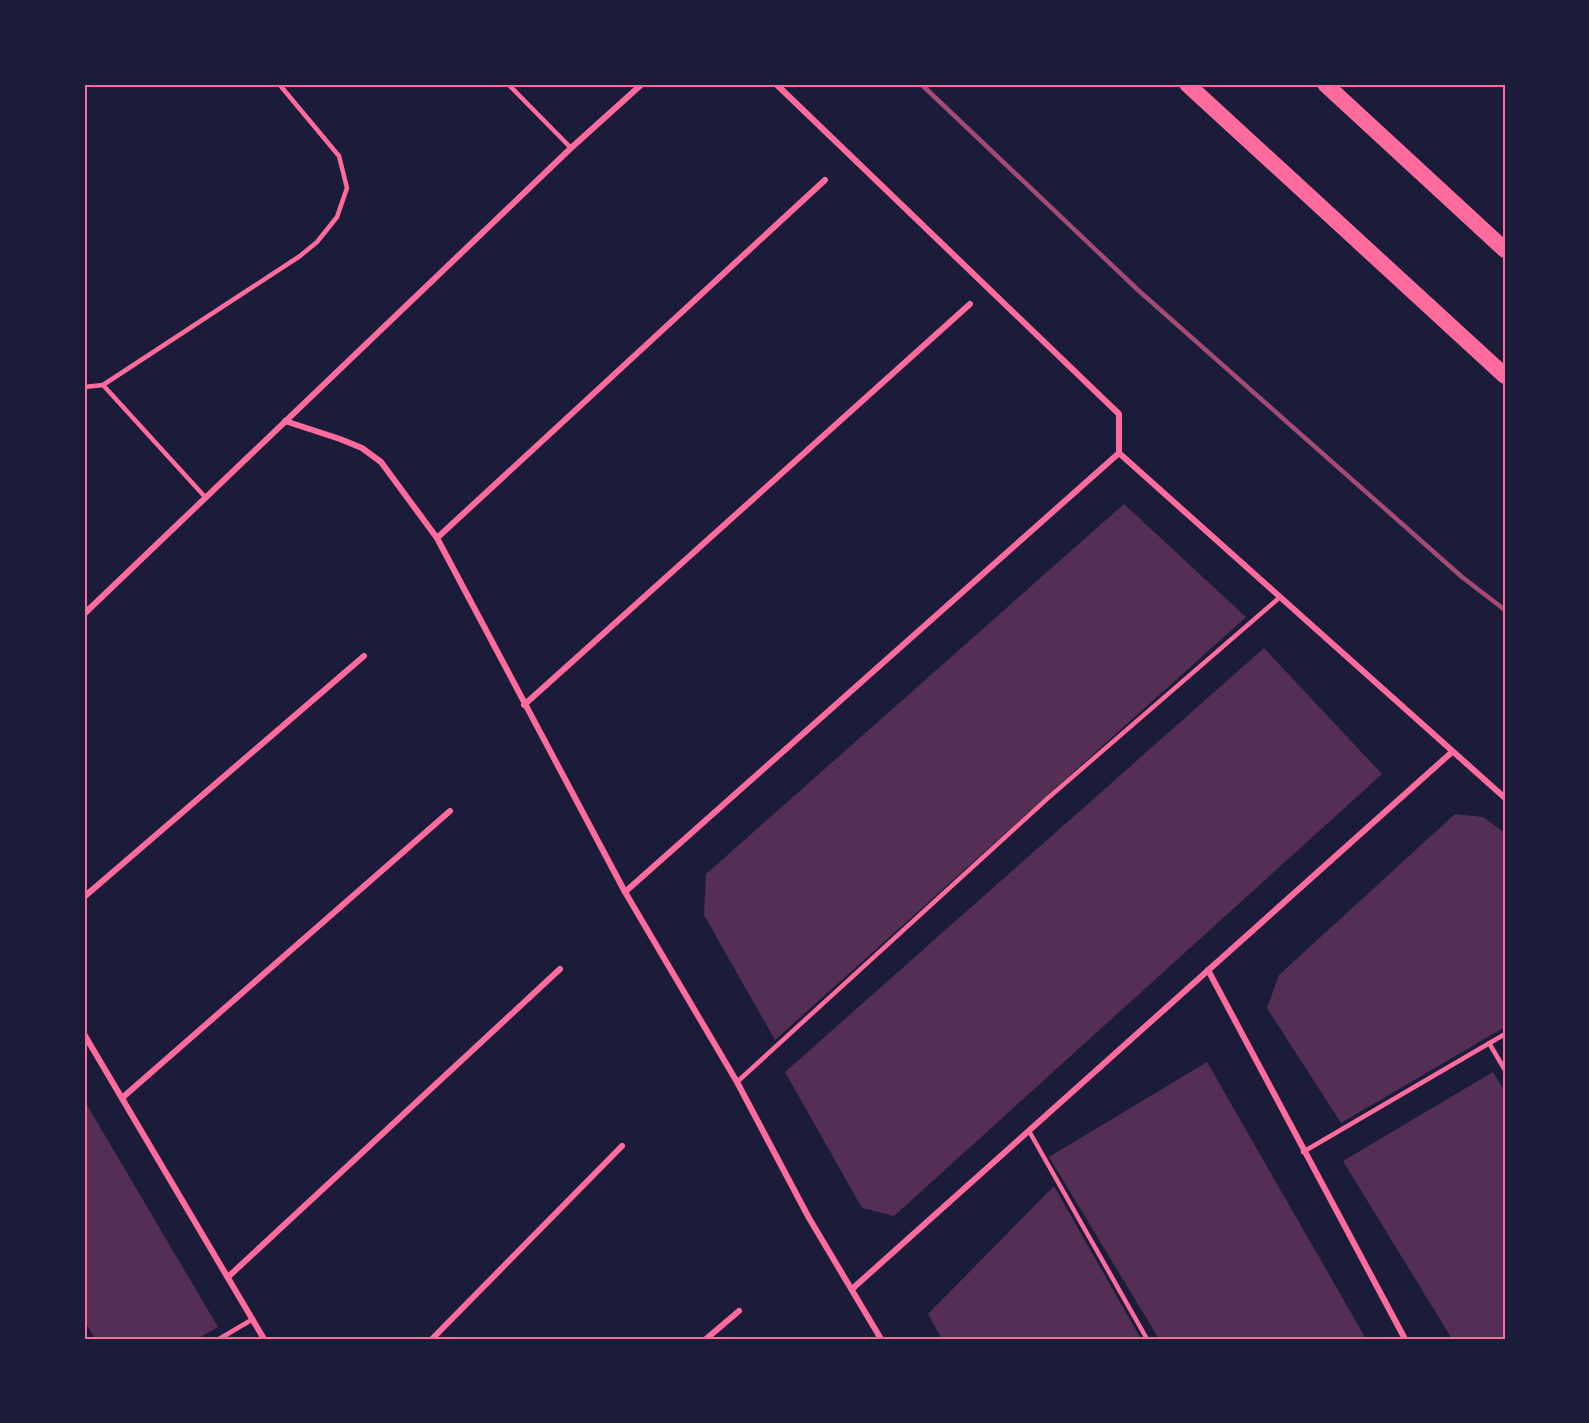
<svg xmlns="http://www.w3.org/2000/svg" width="1589" height="1423" font-family="'Golos Text',sans-serif">
<style>
.building{fill:#542f53}
.lines{fill:none;stroke-linecap:round;stroke-linejoin:round}
.service{stroke:#ff6b9d;stroke-width:4.5}
.minor{stroke:#ff6b9d;stroke-width:6}
.trunk{stroke:#ff6b9d;stroke-width:16}
.rail{stroke:#a44b75;stroke-width:4.5}
.neatline{fill:none;stroke:#ff6b9d;stroke-width:2}
</style>
<rect width="100%" height="100%" fill="#1b1b3a"/>
<g class="building">
<path d="M1124,504l122,113 -471,423 -71,-125 2,-41z"/>
<path d="M1264,648l118,126 -488,442 -32,-8 -77,-136z"/>
<path d="M1455,814l28,3 22,16v194l-164,96 -74,-115 12,-33z"/>
<path d="M1207,1062l159,277h-207l-110,-182z"/>
<path d="M1493,1072l12,20v247h-53l-109,-178z"/>
<path d="M84,1100l134,227 -21,12h-102l-11,-19z"/>
<path d="M1054,1186l87,153h-199l-14,-25z"/>
</g>
<g class="lines">
<g class="service">
<path d="M508,84l63,64"/>
<path d="M103,385l103,113"/>
<path d="M84,387l19,-2 197,-129 17,-14 20,-25 10,-29 -8,-32 -60,-72"/>
<path d="M1489,1043l16,27"/>
<path d="M737,1082l311,-284 231,-200"/>
<path d="M1029,1131l118,208"/>
<path d="M1303,1152l202,-118"/>
<path d="M219,1339l34,-20"/>
</g>
<g class="minor">
<path d="M776,84l343,330v39l386,345"/>
<path d="M285,421l55,18 22,9 19,14 56,76 188,354 112,190 72,136 72,121"/>
<path d="M437,538l388,-358"/>
<path d="M84,614l487,-466 71,-64"/>
<path d="M524,705l446,-401"/>
<path d="M625,892l494,-439"/>
<path d="M84,897l280,-241"/>
<path d="M1208,970l197,369"/>
<path d="M84,1034l180,305"/>
<path d="M122,1098l328,-287"/>
<path d="M228,1277l332,-308"/>
<path d="M852,1289l600,-537"/>
<path d="M432,1339l190,-193"/>
<path d="M706,1339l33,-28"/>
</g>
<g class="trunk">
<path d="M1187,84l318,292"/>
<path d="M1325,84l180,166"/>
</g>
<path class="rail" d="M921,84l217,206 324,287 43,33"/>
</g>
<rect width="1589" height="1423" fill="none" stroke="#1b1b3a" stroke-width="171"/>
<rect x="86" y="86" width="1418" height="1252" class="neatline"/>
</svg>
